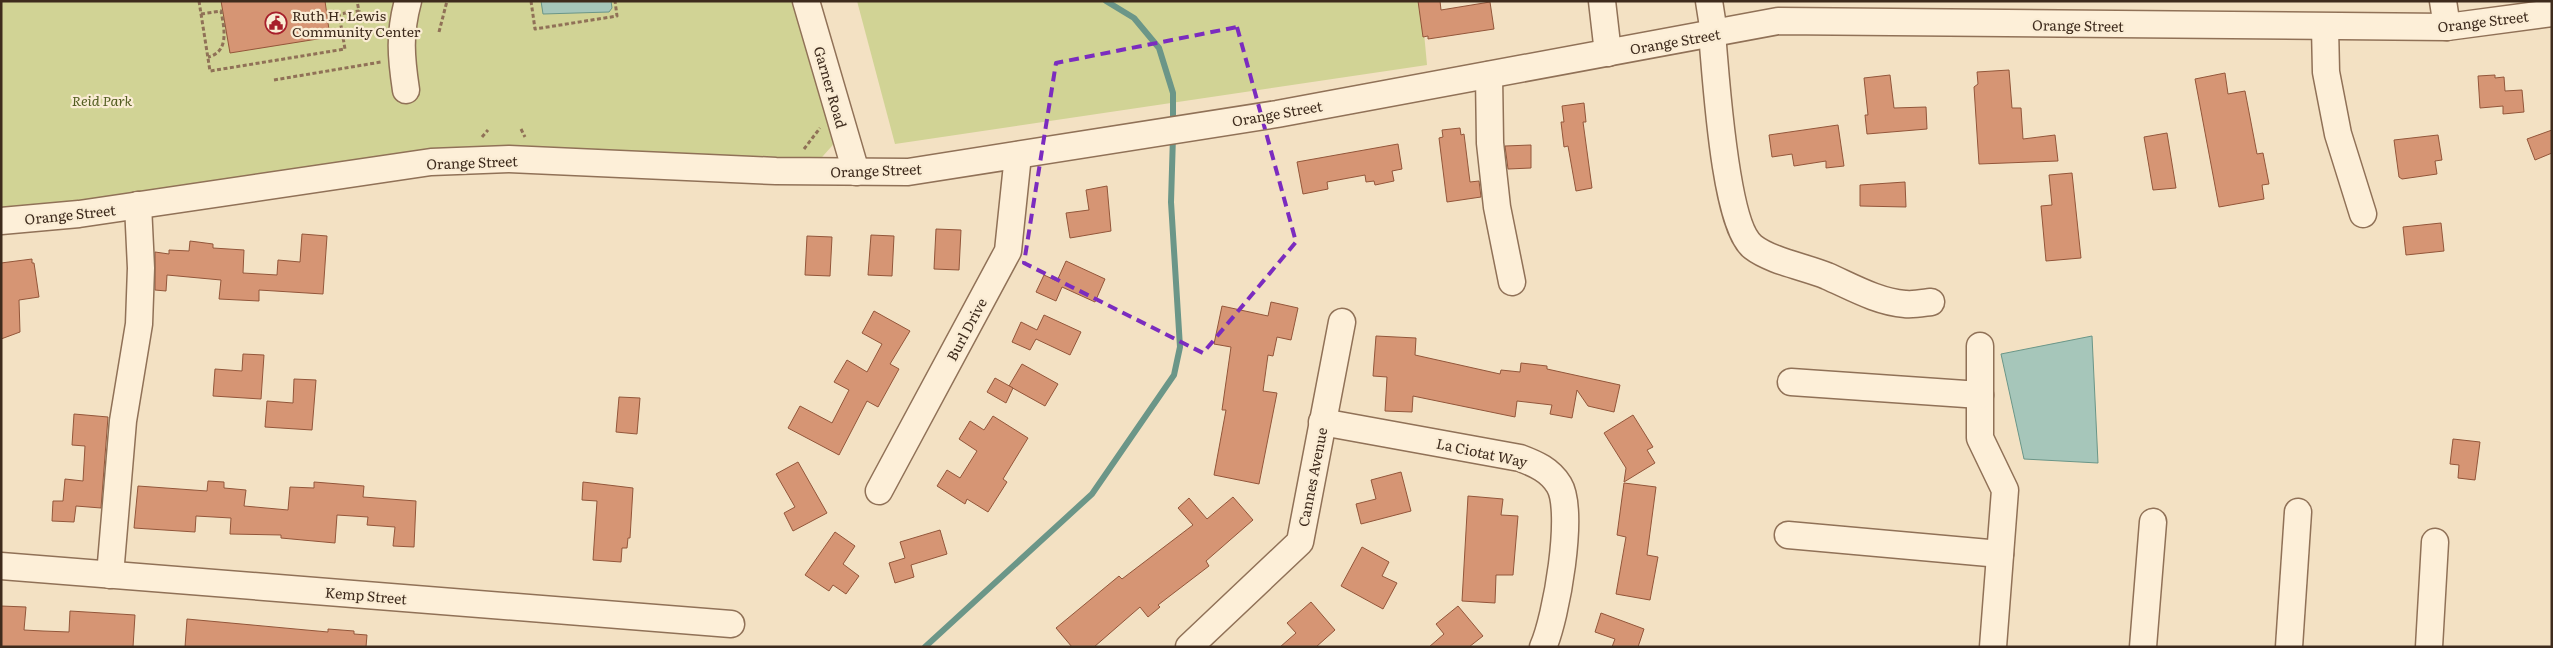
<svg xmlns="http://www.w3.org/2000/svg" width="2553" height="648" font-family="Literata,serif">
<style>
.green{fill:#d1d395}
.water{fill:#a6c6ba;stroke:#6b9688}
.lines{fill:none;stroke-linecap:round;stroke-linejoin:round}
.stream{stroke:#6b9688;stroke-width:6}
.building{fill:#d69574;stroke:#93563a}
.minor-casing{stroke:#907157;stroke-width:29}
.path{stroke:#907157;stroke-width:3;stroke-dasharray:4 2.5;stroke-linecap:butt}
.minor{stroke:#fdefd8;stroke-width:26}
.marked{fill:none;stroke:#7b2cbf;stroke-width:4;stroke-dasharray:10 6;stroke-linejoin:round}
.labels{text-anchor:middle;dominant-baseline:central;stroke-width:4.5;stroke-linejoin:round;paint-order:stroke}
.poi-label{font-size:14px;fill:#3e2b1d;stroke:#faecd4;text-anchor:start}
.street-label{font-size:14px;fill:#3e2b1d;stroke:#faecd4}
.park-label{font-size:14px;font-style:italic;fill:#535d21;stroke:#faecd4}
</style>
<rect width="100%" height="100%" fill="#f3e1c3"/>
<g class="green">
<path d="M1,1h797l41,137 -24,27 -206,-7 -608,56z"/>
<path d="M857,1h564l6,64 -532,79z"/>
</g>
<g class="water">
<path d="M541,1h70l1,7 -3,4 -66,2z"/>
<path d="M2092,336l6,127 -74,-4 -23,-105z"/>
</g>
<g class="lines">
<g class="stream">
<path d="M1106,1l28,17 25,30 14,45v33"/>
<path d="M925,647l167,-153 82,-119 6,-28 -9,-145 2,-66"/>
</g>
</g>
<g class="building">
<path d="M221,1h104l5,36 -100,16z"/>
<path d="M1418,1h22l1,9 49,-8 4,27 -66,10v-3l-5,1z"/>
<path d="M2009,70l3,38h9l2,31 32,-4 3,26 -79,3 -5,-77 4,-3 -1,-12z"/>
<path d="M2225,73l3,21 17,-3 12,63 6,-1 6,31 -7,1 2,14 -45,8 -24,-128z"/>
<path d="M1890,75l4,33 32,-1 1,22 -60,5 -2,-19h3l-4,-37z"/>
<path d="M2495,75v3l9,-1 1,14 17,-1 2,22 -21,2v-8l-23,2 -2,-32z"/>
<path d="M1584,103l2,19h-3l9,66 -16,3 -8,-45 -4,1 -3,-25h3l-2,-16z"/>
<path d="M1838,125l6,41 -18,2v-7l-32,5 -2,-12 -20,3 -3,-22z"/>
<path d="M1460,128l1,7 3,-1 6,48 9,-1 2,16 -34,5 -8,-64 4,-1 -1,-7z"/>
<path d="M2552,130v23l-17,7 -8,-21z"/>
<path d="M2167,133l9,55 -23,2 -9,-53z"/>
<path d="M2438,135l4,25 -7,1 2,13 -35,5 -3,-2 -5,-37z"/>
<path d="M1398,144l4,25 -10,2 2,10 -19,4 -1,-4 -8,1 -1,-7 -38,7 1,7 -25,5 -6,-32z"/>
<path d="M1531,145v23l-23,1 -3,-23z"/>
<path d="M2072,173l9,85 -35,3 -5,-55 11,-1 -3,-30z"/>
<path d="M1905,182l1,25 -46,-1v-21z"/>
<path d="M1107,186l4,45 -41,7 -4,-25 23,-3 -3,-20z"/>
<path d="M2441,223l3,28 -38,4 -3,-28z"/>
<path d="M936,229l25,1 -2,40 -25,-1z"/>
<path d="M302,234l25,2 -4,58 -64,-4v11l-40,-2 2,-19 -54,-5 -1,16 -11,-1v-38l14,2v-4l20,1 1,-10 23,3v4l31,2 -1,23 34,2 1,-15 22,2z"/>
<path d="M871,235l23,1 -2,40 -24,-1z"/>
<path d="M807,236l25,1 -2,39 -25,-1z"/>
<path d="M32,259v4h2l5,34 -20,3 1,32 -19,7v-76z"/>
<path d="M1066,261l39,18 -10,23 -33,-15 -6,14 -20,-9 8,-17 13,6z"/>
<path d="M1271,302l27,6 -7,32 -14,-3 -4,19 -5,-1 -5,36 14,2 -18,91 -45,-9 12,-65h-4l9,-63 -17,-3 8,-38 46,10z"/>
<path d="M874,311l36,20 -20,33 9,5 -21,38 -11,-6 -28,54 -51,-27 12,-22 32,17 17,-33 -15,-8 13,-22 20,12 15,-28 -20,-11z"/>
<path d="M1044,315l37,17 -11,23 -34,-16 -6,11 -18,-8 9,-20 16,8z"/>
<path d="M1376,336l40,2 -1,17 85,19 1,-4 19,2 1,-9 26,3v3l73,16 -6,27 -26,-6 -11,-16 -5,28 -22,-4 2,-9 -35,-4 -2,16 -102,-21 -1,16 -27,-1 2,-34 -14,-1z"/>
<path d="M243,354l21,1 -3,44 -48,-3 2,-27 27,2z"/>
<path d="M1022,364l36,20 -13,22 -36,-20z"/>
<path d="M995,378l18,10 -7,15 -19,-11z"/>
<path d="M294,379l22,1 -4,50 -47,-3 2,-26 26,2z"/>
<path d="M619,397l21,1 -3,36 -21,-2z"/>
<path d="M74,414l34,3 -7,91 -25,-2 -2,16 -22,-1 1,-20h10l2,-22 18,2 2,-35 -13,-1z"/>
<path d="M1633,415l20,32 -6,3 8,13 -31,19 2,-14 -22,-35z"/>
<path d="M993,416l35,22 -25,41 4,3 -19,30 -21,-13 -2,5 -28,-18 10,-16 13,8 17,-27 -18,-12 11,-18 14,9z"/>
<path d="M2453,439l27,3 -5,38 -17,-2 1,-13 -9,-1z"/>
<path d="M798,462l29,51 -34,18 -9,-18 11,-6 -19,-33z"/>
<path d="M1401,472l10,39 -50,13 -5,-20 20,-5 -5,-19z"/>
<path d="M208,481l16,1v6l22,2 -2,16 44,4 2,-23 24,1v-6l50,4 -1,11 53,4 -2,46 -21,-1 2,-19 -28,-2 1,-8 -31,-2 -2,28 -54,-5v-3l-51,-1 1,-16 -35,-2 -1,16 -61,-4 4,-42 69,5z"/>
<path d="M583,482l50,6 -3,50h-2l-1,10h-5l-1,14 -28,-2 4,-59 -15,-1z"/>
<path d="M1624,483l32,4 -9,68 11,2 -8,43 -34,-6 10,-57 -9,-2z"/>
<path d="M1468,496l35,3 -2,16 17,1 -5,59h-17l-1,28 -33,-2z"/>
<path d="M1233,497l20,23 -47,41 3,5 -51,39 2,2 -12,10 -8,-10 -46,40h-22l-16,-19 63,-52 3,3 71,-54 -15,-17 11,-10 18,21z"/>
<path d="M940,530l7,24 -36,11 3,12 -19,6 -6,-20 16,-5 -5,-16z"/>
<path d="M835,532l20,14 -12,18 16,12 -13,18 -13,-9 -4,6 -24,-16z"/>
<path d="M1362,547l27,15 -7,14 15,7 -14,26 -42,-23z"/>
<path d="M1311,602l24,28 -19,17h-36l16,-14 -9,-10z"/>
<path d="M1,606l25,1 -2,23 19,1 26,1 1,-21 65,4 -2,32h-132z"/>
<path d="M1458,606l25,30 -14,11h-40l15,-13 -8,-10z"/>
<path d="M1601,613l43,16 -6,18h-26l3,-8 -20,-7z"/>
<path d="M187,619l141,13v-3l26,2v3l13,1 -1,12h-181z"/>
</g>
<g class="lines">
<g class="minor-casing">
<g id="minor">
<path d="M806,1l50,171"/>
<path d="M1602,1l6,52"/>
<path d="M1709,1l5,32"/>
<path d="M2443,1l4,26"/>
<path d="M2325,27l1,45 12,62 25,80"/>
<path d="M1712,34c4,40 12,191 41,213 18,14 52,20 74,29 25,11 51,26 78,28 8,1 18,-1 26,-2"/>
<path d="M1489,75l1,68 7,64 15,75"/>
<path d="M406,90c-5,-33 -7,-56 2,-89"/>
<path d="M1,221l78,-7 352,-52 78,-3 267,12 132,1 369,-58 501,-93 669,6 105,-14"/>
<path d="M1980,346v92l25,52 -12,157"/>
<path d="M1791,382l189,13"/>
<path d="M1322,422l198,36c16,6 30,12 39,27 16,26 -3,134 -16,162"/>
<path d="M879,491l129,-240 10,-96"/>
<path d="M1788,535l212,19"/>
<path d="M1,566l730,58"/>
<path d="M110,575l13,-154 16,-97 2,-56 -3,-63"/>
<path d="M1189,647l111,-105 42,-220"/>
<path d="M2143,647l10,-125"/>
<path d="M2289,647l9,-135"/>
<path d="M2429,647l6,-105"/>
</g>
</g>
<g class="path">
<path d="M199,1l11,70 135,-22 -6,-35 20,-3 -2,-10"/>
<path d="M531,1l4,28 82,-13 -2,-15"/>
<path d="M201,14l20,-3c3,16 9,41 -13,46"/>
<path d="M439,32l8,-31"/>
<path d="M274,80l107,-18"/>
<path d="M521,129l4,8"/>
<path d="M482,137l6,-7"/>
<path d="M804,149l16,-21"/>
</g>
<use href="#minor" class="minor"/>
</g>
<path class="marked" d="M1237,27l59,215 -93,111 -179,-90 32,-200z"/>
<defs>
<g id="civic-ring" transform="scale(1.125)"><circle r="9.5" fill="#faecd4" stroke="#a71f2b" stroke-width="1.5"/><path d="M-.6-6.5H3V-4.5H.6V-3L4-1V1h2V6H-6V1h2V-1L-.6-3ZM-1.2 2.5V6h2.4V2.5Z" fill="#a71f2b"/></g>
</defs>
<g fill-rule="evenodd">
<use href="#civic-ring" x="276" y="23"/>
</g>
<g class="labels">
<g class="poi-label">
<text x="292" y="15">Ruth H. Lewis<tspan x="292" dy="16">Community Center</tspan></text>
</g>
<g class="street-label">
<text transform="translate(2483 21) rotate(-7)">Orange Street</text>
<text transform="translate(2078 25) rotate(1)">Orange Street</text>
<text transform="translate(1675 41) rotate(-10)">Orange Street</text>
<text transform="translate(831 87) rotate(74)">Garner Road</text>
<text transform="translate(1277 113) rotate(-10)">Orange Street</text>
<text transform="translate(472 162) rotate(-2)">Orange Street</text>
<text transform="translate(876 170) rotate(-2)">Orange Street</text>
<text transform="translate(70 214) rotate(-6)">Orange Street</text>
<text transform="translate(966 329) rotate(-62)">Burl Drive</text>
<text transform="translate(1482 452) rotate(12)">La Ciotat Way</text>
<text transform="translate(1312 477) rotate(-79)">Cannes Avenue</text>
<text transform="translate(366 595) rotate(5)">Kemp Street</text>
</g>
<g class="park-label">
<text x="102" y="100">Reid Park</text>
</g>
</g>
<rect width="2553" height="648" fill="none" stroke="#3e2b1d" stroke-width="5"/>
</svg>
